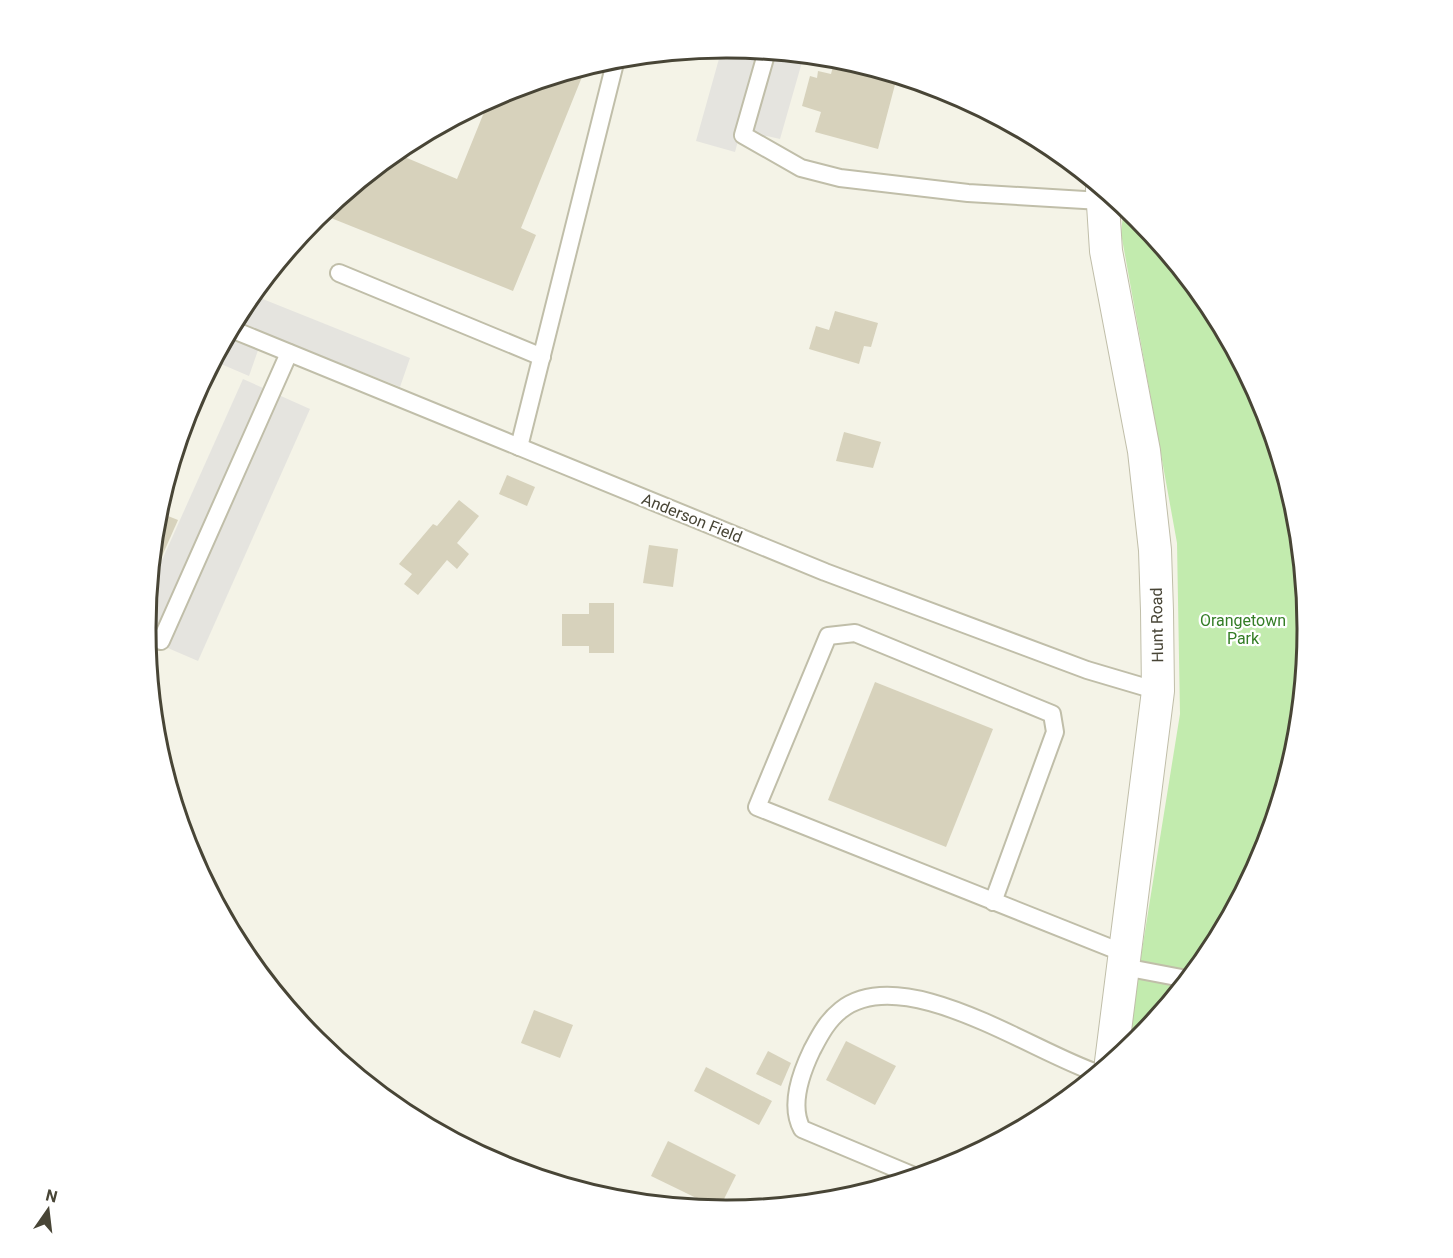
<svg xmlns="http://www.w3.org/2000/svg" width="1453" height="1258" font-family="Roboto,sans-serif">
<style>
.green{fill:#c2ebae}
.parking{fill:#e5e4df}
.building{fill:#d7d2bc}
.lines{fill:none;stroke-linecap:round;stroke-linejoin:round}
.service-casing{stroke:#c0bea9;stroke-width:20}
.minor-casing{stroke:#c0bea9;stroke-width:34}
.service{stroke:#fff;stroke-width:16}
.minor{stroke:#fff;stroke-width:32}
.labels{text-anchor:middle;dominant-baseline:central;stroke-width:4.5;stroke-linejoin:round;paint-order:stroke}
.street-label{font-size:16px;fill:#484536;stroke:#fff}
.park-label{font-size:16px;fill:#347d26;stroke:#fff}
.rim{fill:none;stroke:#484536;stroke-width:3}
</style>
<rect width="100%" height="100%" fill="#f4f3e7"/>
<path class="green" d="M1124,207l14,11 72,89 53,100 33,109 11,113 -11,114 -33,109 -54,100 -72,88 -11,9 54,-335 -3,-171 -56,-310z"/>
<g class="parking">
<path d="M722,48l44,4 36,10 -22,77 -13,-3 -28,1 -4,15 -39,-11z"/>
<path d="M253,295l157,63 -10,29 -136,-54 -15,43 -35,-15 30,-55z"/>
<path d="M243,379l67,30 -112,252 -51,-22 3,-52z"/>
</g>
<g class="building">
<path d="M835,59l62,18 -19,72 -63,-17 6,-20 -19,-6 8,-30 7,2 1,-7 13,3z"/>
<path d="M586,67l-65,161 15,7 -23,56 -192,-77 74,-61 62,26 32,-79 15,-8z"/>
<path d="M835,311l43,12 -7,24 -7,-1 -5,18 -50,-15 7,-23 13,4z"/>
<path d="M844,432l37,10 -8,26 -37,-7z"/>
<path d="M507,475l28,12 -8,19 -28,-12z"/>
<path d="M459,500l20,16 -22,27 12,11 -12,15 -10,-9 -29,35 -14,-11 8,-10 -13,-10 34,-40 4,2z"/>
<path d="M158,512l20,8 -27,61 6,-66z"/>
<path d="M649,545l29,4 -5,38 -30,-4z"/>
<path d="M589,603h25v50h-25v-7h-27v-32h27z"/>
<path d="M875,682l118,47 -47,118 -118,-47z"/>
<path d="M534,1010l39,15 -13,33 -39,-15z"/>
<path d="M846,1041l50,25 -21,39 -49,-25z"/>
<path d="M768,1051l23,12 -10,23 -25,-12z"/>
<path d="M706,1067l66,34 -13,24 -65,-34z"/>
<path d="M668,1141l68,34 -17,34 -68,-33z"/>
</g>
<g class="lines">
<g class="service-casing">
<g id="service">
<path d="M765,58l-22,77 58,33 39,10 128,15 133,8"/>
<path d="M339,273l203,84"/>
<path d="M231,329l594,243 262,98 71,21"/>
<path d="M519,447l97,-388"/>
<path d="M161,641l128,-288"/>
<path d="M993,902l62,-170 -3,-18 -197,-81 -27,3 -71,171 369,147"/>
<path d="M1124,967l63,12"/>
<path d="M914,1176l-112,-47c-13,-24 -1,-56 10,-79 8,-15 15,-29 29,-40 62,-49 192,42 256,63"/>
</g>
</g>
<g class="minor-casing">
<path id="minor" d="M1102,189l4,62 38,200 11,99 2,61 1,80 -47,371"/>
</g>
<use href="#service" class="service"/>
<use href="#minor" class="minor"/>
</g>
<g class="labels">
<g class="street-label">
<text transform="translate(692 518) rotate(22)">Anderson Field</text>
<text transform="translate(1157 625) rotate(-91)">Hunt Road</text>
</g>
<g class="park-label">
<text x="1243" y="620">Orangetown<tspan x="1243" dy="18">Park</tspan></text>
</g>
</g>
<path d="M0 0H1453V1258H0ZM726 58H727A570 570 0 0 1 1297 628V630A570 570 0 0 1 727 1200H726A570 570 0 0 1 156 630V628A570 570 0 0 1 726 58Z" fill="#fff" fill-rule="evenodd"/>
<path class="rim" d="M726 58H727A570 570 0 0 1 1297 628V630A570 570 0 0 1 727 1200H726A570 570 0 0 1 156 630V628A570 570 0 0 1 726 58Z"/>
<g transform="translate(48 1210) rotate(14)" stroke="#ffffff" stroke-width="4.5" paint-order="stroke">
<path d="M0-4.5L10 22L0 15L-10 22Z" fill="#484536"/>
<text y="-9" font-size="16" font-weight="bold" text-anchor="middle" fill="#484536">N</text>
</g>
</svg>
